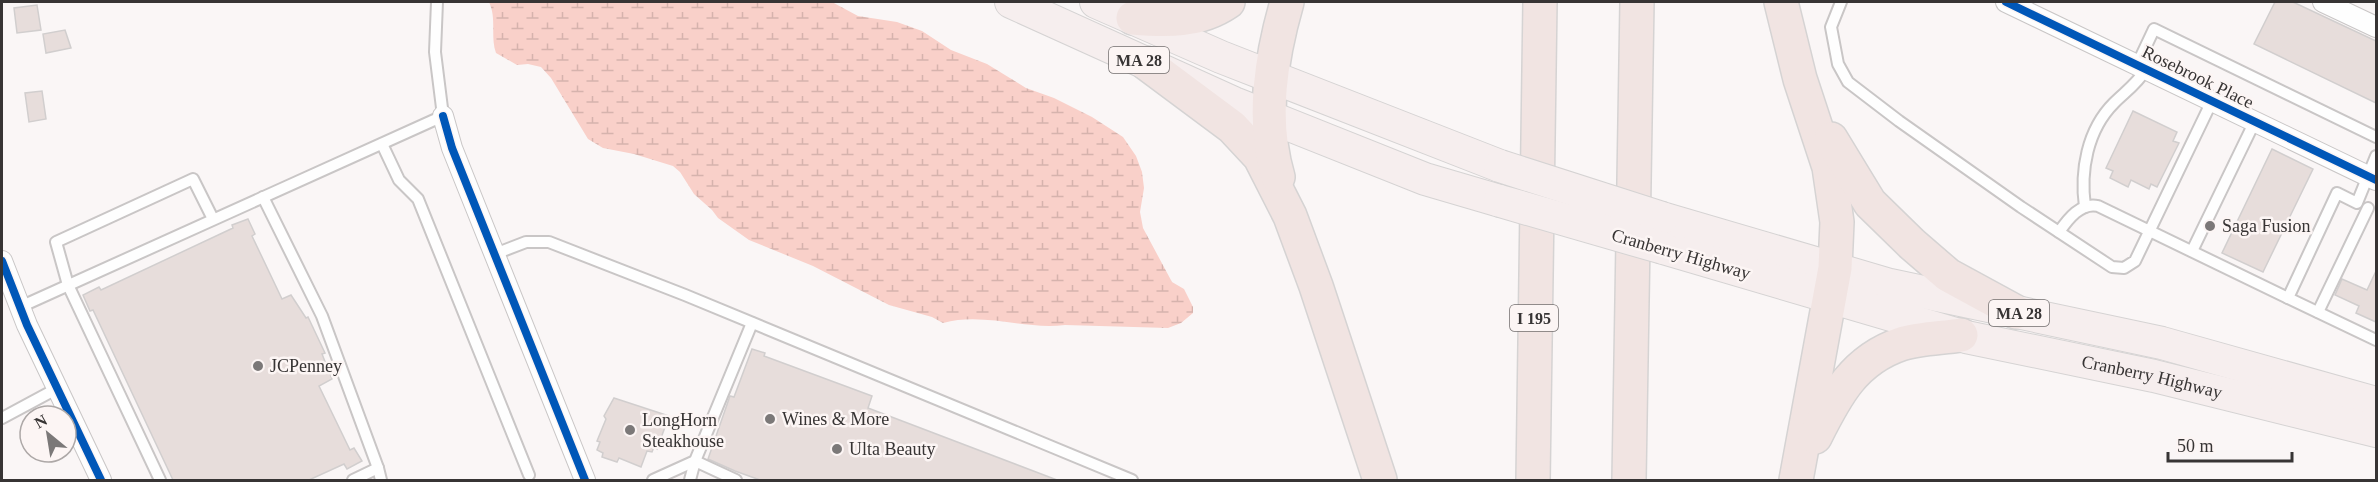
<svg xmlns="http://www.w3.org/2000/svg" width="2378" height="482" font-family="Georgia,serif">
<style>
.wetland{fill:url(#wetland-marsh)}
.building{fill:#e7dddb;stroke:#d1cece;stroke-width:1.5}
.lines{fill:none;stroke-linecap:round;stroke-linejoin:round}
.lane-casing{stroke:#c9c6c6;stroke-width:14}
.street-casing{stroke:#c9c6c6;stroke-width:22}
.primary-casing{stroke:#d5d3d3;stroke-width:34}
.highway-casing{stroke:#d5d3d3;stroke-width:36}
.lane{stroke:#fefefe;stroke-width:10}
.street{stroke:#fefefe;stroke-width:20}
.primary{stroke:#f6eeee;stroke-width:32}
.highway{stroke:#f1e4e2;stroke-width:33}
.primary-bridge-casing{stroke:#d5d3d3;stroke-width:34;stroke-linecap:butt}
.primary-bridge{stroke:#f6eeee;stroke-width:32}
.cycleway-casing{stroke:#fcf5f4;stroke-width:11}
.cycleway{stroke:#0057b8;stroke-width:8}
.poi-dot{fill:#7b7878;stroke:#fcf5f4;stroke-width:2}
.labels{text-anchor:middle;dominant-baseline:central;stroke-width:5;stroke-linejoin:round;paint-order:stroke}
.shield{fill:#fcf5f4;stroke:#726e6e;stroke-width:1.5}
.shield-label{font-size:16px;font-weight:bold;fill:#373434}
.street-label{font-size:18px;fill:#373434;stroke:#fcf5f4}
.poi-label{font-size:18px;fill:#373434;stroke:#fcf5f4;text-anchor:start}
</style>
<defs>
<pattern id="wetland-marsh" width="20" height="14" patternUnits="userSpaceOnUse" patternTransform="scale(1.5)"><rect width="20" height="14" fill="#f9d0c9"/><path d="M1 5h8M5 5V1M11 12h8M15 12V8" fill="none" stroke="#d6b3ad"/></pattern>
</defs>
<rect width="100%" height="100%" fill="#faf6f6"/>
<path class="wetland" d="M489,2h343l26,14 39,6 25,9 29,19 36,14 39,24 28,10 38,19 31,20 13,19 6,16 2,16 -4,24 3,16 29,54 12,7 9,18v6l-12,10 -13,5 -103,-3c-41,5 -81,-13 -122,-2l-11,-6 -43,-12 -76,-39 -64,-26 -31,-22 -6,-8 -18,-16 -14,-22 -7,-6 -39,-12 -31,-6 -15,-9 -37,-61 -10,-11 -13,-3 -11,1 -21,-12c-6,-17 1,-34 -7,-51z"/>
<g class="building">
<path d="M2275,2h18l83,39v62l-122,-59z"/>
<path d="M37,5l4,25 -24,3 -3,-25z"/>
<path d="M65,30l6,18 -25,5 -3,-19z"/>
<path d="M42,91l4,28 -17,3 -4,-29z"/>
<path d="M2133,111l44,21 -4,9 6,2 -22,44 -6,-3 -2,5 -18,-9 -3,7 -18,-9 3,-7 -7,-3z"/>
<path d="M2272,149l41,20 -50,103 -41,-19z"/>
<path d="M248,219l7,15 -3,2 30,63 9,-4 15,23 2,-1 17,36 -3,1 10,25 -13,7 31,64 4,-2 8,13 -15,8 -3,-5 -35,16h-136l-80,-170 -3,1 -7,-16 16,-8 2,3 132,-62 -1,-3z"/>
<path d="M2376,271v51l-20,-9 3,-7 -24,-11 7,-16 25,11z"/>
<path d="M752,349l13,4 -1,3 108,40 -4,12 189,72h-297l-25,-9 -27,-12 22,-63 4,1z"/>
<path d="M614,398l55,18 -12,33 -3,-2 -2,5 -5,-1 -6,16 -22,-9 -2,4 -15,-5 1,-4 -6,-3 3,-8 -3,-1 9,-22 -2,-3z"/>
</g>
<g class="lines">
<g class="lane-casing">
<g id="lane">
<path d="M1841,2l-10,25 7,37 10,18 51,39 122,86 91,60 12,1 11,-7 77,-160"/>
<path d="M2137,65l17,-36 222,108"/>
<path d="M382,144l17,36 19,19 111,276"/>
<path d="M2376,156l-19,47 -20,-10 -49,105 88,42"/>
<path d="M263,197l59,119 56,152 3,12"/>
<path d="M2085,207c-5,-36 2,-77 29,-104 11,-11 24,-20 32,-34"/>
<path d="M2059,232c9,-13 22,-30 39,-26l190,92"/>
<path d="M2192,251l63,-130"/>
<path d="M495,254l31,-12h23l136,53 447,185"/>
<path d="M20,307l423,-191 -8,-64 2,-50"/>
<path d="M2318,312l50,-104"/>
<path d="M2,418l56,-30"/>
<path d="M160,480l-92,-195 -12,-43 137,-63 20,40"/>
<path d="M353,480l25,-12"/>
<path d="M653,480l42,-19 57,-138"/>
<path d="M690,480l5,-19 41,19"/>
</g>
</g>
<g class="street-casing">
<g id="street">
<path d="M2006,2l370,178"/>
<path d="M2323,2l53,25"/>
<path d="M443,116l9,32 24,60 109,272"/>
<path d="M2,261l25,64 74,155"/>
</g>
</g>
<g class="primary-casing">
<g id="primary">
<path d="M1011,2l223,101 191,76 75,22"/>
<path d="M1096,2l125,55 279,109"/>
<path d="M1662,218l228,67 272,58 214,60"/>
<path id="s1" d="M1663,248l303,89 188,39 222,55"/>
</g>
</g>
<g class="highway-casing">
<g id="highway">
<path d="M1781,2l19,77 29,88 8,55 -2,46 -39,212"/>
<path d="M1133,18c33,3 66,4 95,-16"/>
<path d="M1146,63l86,64 28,30 30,59 26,70 64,194"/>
<path d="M1831,139l39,64 42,41 36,31 68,37"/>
<path d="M1278,177c-17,-58 -7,-119 9,-175"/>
<path d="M1815,437c21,-42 39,-77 86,-93 18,-6 41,-6 60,-9"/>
<path d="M1533,480l7,-478"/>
<path d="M1629,480l8,-478"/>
</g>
</g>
<use href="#lane" class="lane"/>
<use href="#street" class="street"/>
<use href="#primary" class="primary"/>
<use href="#highway" class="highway"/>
<g class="primary-bridge-casing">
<g id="primary-bridge">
<path d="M1500,166l162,52"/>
<path d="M1500,201l163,47"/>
</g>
</g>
<use href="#primary-bridge" class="primary-bridge"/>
<g class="cycleway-casing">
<g id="cycleway">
<path d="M2006,2l370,178"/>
<path d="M443,116l9,32 24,60 109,272"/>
<path d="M2,261l25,64 74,155"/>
</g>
</g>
<use href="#cycleway" class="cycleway"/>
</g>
<g class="poi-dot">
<circle cx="2210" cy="226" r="6"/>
<circle cx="258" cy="366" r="6"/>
<circle cx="770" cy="419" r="6"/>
<circle cx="630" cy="430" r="6"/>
<circle cx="837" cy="449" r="6"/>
</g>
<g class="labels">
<g class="shield">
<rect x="1109" y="47" width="60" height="26" rx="4.5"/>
<rect x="1989" y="300" width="60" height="26" rx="4.5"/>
<rect x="1510" y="305" width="48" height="26" rx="4.5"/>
</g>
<g class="shield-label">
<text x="1139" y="60">MA 28</text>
<text x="2019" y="313">MA 28</text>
<text x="1534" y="318">I 195</text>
</g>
<g class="street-label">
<text transform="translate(2198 77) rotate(26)">Rosebrook Place</text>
<text transform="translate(1681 254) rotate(16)">Cranberry Highway</text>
<text stroke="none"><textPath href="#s1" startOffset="506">Cranberry Highway</textPath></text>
</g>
<g class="poi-label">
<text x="2222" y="226">Saga Fusion</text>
<text x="270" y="366">JCPenney</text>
<text x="782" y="419">Wines &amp; More</text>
<text x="642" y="420">LongHorn<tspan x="642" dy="21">Steakhouse</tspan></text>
<text x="849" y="449">Ulta Beauty</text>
</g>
</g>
<rect width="2378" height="482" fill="none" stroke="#373434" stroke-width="6"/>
<g transform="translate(48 434) rotate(330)"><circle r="28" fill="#fcf5f4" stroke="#ada8a7" stroke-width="1.5"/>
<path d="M0-4.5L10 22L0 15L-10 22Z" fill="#7b7878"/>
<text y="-9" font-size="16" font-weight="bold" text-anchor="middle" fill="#373434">N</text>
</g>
<path d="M2168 452v9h124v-9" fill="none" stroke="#373434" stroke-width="3"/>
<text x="2177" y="452" font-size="18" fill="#373434" stroke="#fcf5f4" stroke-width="4.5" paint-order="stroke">50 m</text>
</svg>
